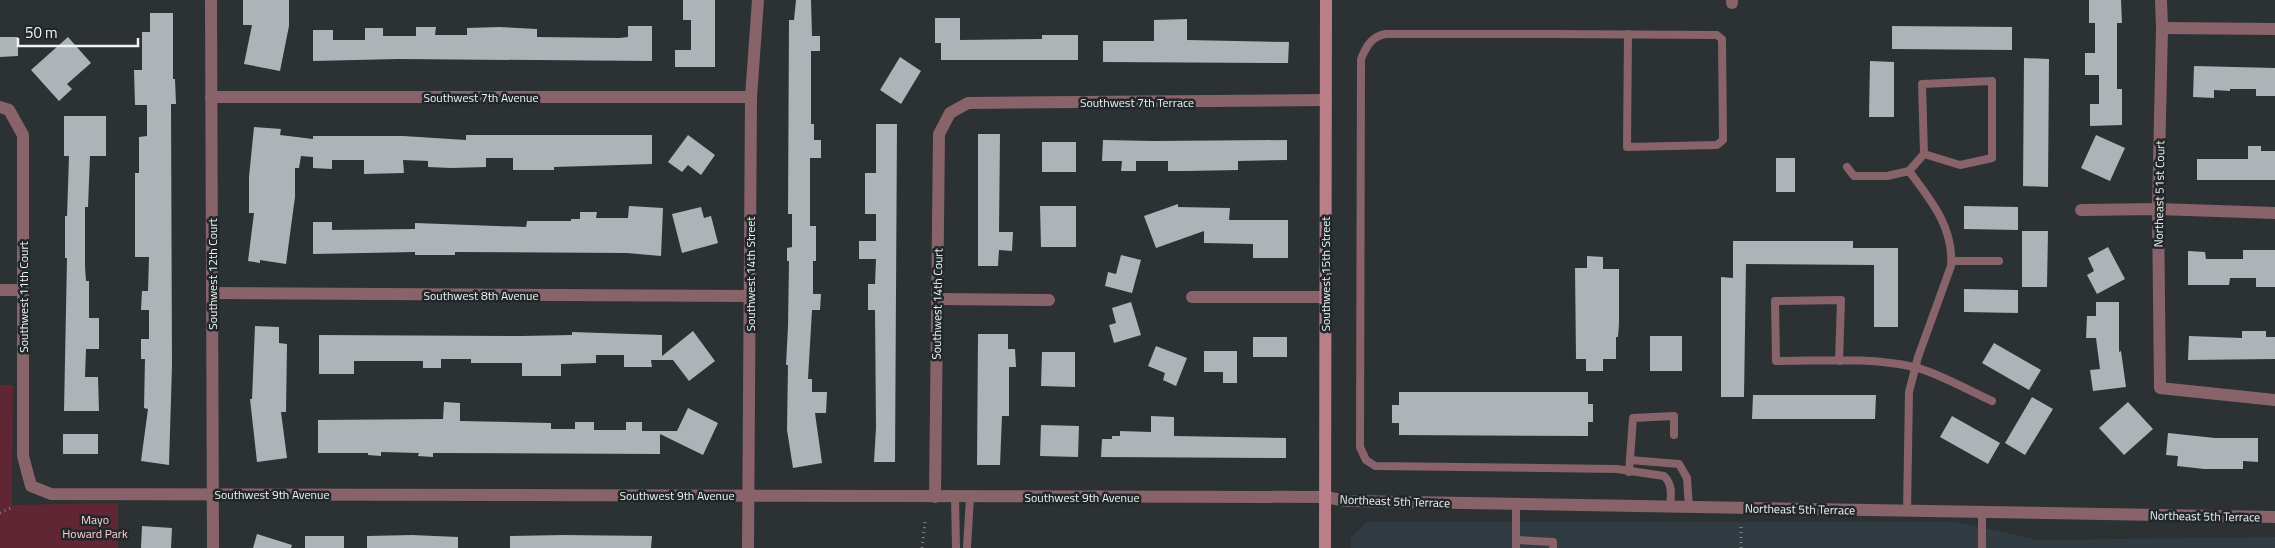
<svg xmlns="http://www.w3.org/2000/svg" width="2275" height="548" font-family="'Titillium Web',sans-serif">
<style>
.built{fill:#313c42}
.green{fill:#602633}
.building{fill:#adb3b7}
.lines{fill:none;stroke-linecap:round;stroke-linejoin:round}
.path{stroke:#808487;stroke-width:3;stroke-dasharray:1 4;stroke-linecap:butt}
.lane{stroke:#886369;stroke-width:8}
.street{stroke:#886369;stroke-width:12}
.secondary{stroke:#b97e88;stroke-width:12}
.labels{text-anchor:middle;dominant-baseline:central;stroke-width:5;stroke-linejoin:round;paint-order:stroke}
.street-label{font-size:12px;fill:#f0f3f5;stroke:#22282a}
.park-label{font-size:12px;fill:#fecdd4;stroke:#22282a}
</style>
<rect width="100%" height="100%" fill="#2c3134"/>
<path class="built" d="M1366,522h591l81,18 237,-3v11h-924v-10z"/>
<path class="green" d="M0,385h13l-1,120 106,-2v45h-118z"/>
<g class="building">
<path d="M243,0h46v26l-9,45 -36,-7 8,-39h-9z"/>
<path d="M683,0h32v67h-40v-17h16v-30h-8z"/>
<path d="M796,0h15l1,36h8v15h-9v73h3v16h7v18h-11v68h6v35h-3v33h8l-1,16h-8l-4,69h4v13h15l-1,21h-11l7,50 -29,5 -6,-38 1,-65h-2l2,-39 1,-65h-2v-13l5,-1v-33h-4l1,-194h5z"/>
<path d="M2089,0h32l1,23h-5v66h5v36l-32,1v-22h9v-29h-14v-22h10v-30h-6z"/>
<path d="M150,13h23v66h2l1,25h-5l1,262 -3,99 -28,-4 7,-52 -4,-1 1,-49h-4v-20h8v-29h-8l1,-19h6l1,-34h-14v-84h4v-36l8,-1v-31h-12l-1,-35h8v-38h8z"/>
<path d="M935,18h25v22l82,-1v-4h36v25h-137v-17h-6z"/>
<path d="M1187,19v21l102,2 -1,21 -185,-1v-21h51v-21z"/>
<path d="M628,26h24v35l-254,-2 -85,2v-31h20v10h32v-12h18v8h33v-9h20l-1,8h32v-7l32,-1 38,2v8l82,1 9,-1z"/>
<path d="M1892,26l120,1v23l-120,-1z"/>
<path d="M0,37h18v19l-18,1z"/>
<path d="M68,37l23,26 -24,21 5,5 -13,12 -28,-31z"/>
<path d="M900,57l21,14 -20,33 -21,-14z"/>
<path d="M2024,58l25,1 -1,128 -25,-1z"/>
<path d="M1870,61l24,1v55h-25z"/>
<path d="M2194,66l81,2v28h-19v-7h-26v2l-16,-1v8l-21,-1z"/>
<path d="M64,116h42v40h-16l-2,51h-3v60l1,14h3v37h10v31h-13l-1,28h13l1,34h-35l3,-153h-2v-42h2l2,-60h-5z"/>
<path d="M876,124h21l-2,338h-21l2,-34 -1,-118h-7v-26h7l1,-25h-17v-18h17v-27h-11v-41h11z"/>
<path d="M254,127l27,2 -1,6 33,4v-3h90l63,4v-5h186v29l-98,3v3h-41v-12h-27v9l-35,1 -23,-1v-6l-25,-1 1,13 -40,1v-14h-32v9l-19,-1v-11l-12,-1 -2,12h-4v29l-9,67 -26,-4v3l-12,-2 6,-48h-5v-36z"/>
<path d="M978,134h22l-1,98h14l-1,19 -13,-1 -1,16h-20z"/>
<path d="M688,135l27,20 -14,20 -13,-10 -6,7 -14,-10z"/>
<path d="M2096,135l29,13 -15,33 -29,-13z"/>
<path d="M1103,140l51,1 133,-1v20l-49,1v9l-51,1h-19v-10h-32v10h-15l1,-10h-20z"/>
<rect x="1042" y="142" width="34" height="30"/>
<path d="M2248,146h13v5h14v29h-78v-21h51z"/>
<rect x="1776" y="158" width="19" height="34"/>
<path d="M1178,204v3l52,1 -1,12h59v38h-35v-14l-49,-1v-12l-48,17 -12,-32z"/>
<path d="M629,206l34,2 -2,48 -34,-3 -172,-1v3h-40v-3l-102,2v-32h19v8l83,-1v-6l111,4 1,-6h44v-2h9v-7h17l-1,6h32z"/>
<path d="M1040,206h36v41h-35z"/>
<path d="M1964,206l54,1v23l-54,-1z"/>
<path d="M701,207l3,11 7,-2 7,27 -36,10 -10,-39z"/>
<path d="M2022,231h26l-1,56h-25z"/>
<path d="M1733,241h120v7h45v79h-24v-62l-128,-1 -2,133h-23v-120l12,1z"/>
<path d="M2108,247l17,32 -28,15 -10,-19 7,-4 -6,-13z"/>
<path d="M2243,250h32v37h-19v-9h-26l-1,7h-41v-34l17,1 1,7h37z"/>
<path d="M1121,255l20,5 -9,33 -27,-7 3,-14 8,2z"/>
<path d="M1587,256l16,1v12h16v55l-1,13h-2v22h-13v12h-17v-12h-10l-1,-91h12z"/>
<path d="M1964,289l54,1v23l-54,-1z"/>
<path d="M1131,302l10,33 -27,8 -5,-18 7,-2 -4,-15z"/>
<path d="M2096,302h23v50l2,-1 5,36 -33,4 -3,-21 10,-1 -4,-31h-10l1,-22h9z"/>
<path d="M255,326l24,1v16l8,1 -1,68h-5l6,46 -30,4 -7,-63h2z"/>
<path d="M693,331l22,30 -26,20 -16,-21h-22l1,7h-28v-12h-28v8l-35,1v12h-39v-13h-51v-4h-30v9h-18v-7h-69v13h-35v-39l203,1 50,-1v-3l90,3v21z"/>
<path d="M2242,331h24v6h9v22l-87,1 1,-24 53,2z"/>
<path d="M978,334h30v15h7l1,18h-7v49h-7l-2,49h-23z"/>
<rect x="1650" y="336" width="32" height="35"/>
<rect x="1253" y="337" width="34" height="20"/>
<path d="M1994,343l47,27 -12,20 -47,-27z"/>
<path d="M1156,346l31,12 -11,28 -13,-6 2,-7 -17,-7z"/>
<path d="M1204,351h33v32h-14v-11h-19z"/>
<path d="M1042,352h33v35l-34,-1z"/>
<path d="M1399,392h189v12h5v18h-5v14l-189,-1v-12h-7v-18h7z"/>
<path d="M1753,395h123l-1,24h-123z"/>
<path d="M2032,397l21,12 -28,46 -20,-12z"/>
<path d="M444,402l16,1v18l91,2v6h24v-7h19v8h32v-8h16v9h35l11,-23 30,15 -15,32 -43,-21v20l-227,-1v4l-15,-1 1,-3 -38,-1v4l-13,-1v-2h-50v-33l125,-1z"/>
<path d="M2128,402l25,27 -29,26 -25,-27z"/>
<path d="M1151,416l23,1v19l112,2v20l-185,-1 1,-18h10v-3h8v-5l31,1z"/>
<path d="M1952,416l48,27 -12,21 -48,-27z"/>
<path d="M1041,425l38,1 -1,31 -38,-1z"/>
<path d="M2168,433l47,5h43v24l-15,-1v8h-39l-27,-3 1,-10 -12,-1z"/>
<rect x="63" y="434" width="35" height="20"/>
<path d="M142,526l30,2 -1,20h-30z"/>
<path d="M257,534l35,11 -1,3h-38z"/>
<path d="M412,535l46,2v11h-91v-12z"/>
<path d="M563,535l89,1 -1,12h-141v-12z"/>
<rect x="305" y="536" width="39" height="12"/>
</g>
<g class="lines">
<g class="path">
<path d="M0,513l11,-5"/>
<path d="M922,548l3,-26"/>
<path d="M1741,548v-25"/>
</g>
<g class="lane">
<path d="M1628,34l-1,113 90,-2 6,-5 -1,-101 -5,-4c-111,-1 -221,-1 -332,-1 -14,3 -19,13 -24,25l-1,388 6,13 9,6 242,3 47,7c9,9 7,19 6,31"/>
<path d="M1847,167l7,9h33l22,-5c22,29 45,57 42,95l-33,91 -9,35 -2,119"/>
<path d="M1909,171l15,-17 -2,-70 70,-3v77l-32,7 -36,-11"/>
<path d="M1952,261h47"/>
<path d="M1839,361l2,-61 -66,1 1,60c45,0 93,-4 138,6 20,4 58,25 78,34"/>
<path d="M1630,460l49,4 8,14 2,30"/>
<path d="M1629,472l4,-54 41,-2v19"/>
<path d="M955,497l1,51"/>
<path d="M1982,512v36"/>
<path d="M1516,540l37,2v6"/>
<path d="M967,548l3,-51"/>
<path d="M1516,548v-44"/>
</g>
<g class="street">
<path d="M211,0l2,548"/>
<path d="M2161,0l1,28 -4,181 2,179 115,12"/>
<path d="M1732,3v-3"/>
<path d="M2162,28l113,1"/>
<path d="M211,97h540"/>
<path d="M0,107l9,3 14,25v321l8,30 20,8 1274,3 22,4 928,16"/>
<path d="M2081,210l77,-1 117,4"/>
<path d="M0,290h22"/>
<path d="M212,293l538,3"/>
<path d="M1192,297h133"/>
<path d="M937,299l112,1"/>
<path d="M935,497l4,-363 11,-21 18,-10 358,-3"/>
<path d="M748,548l3,-451 7,-97"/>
</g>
<path class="secondary" d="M1325,548l1,-548"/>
</g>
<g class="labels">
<g class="street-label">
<text x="481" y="97">Southwest 7th Avenue</text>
<text x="1137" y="102">Southwest 7th Terrace</text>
<text transform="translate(2159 194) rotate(-89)">Northeast 51st Court</text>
<text transform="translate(212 274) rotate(-90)">Southwest 12th Court</text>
<text transform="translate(750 274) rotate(-90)">Southwest 14th Street</text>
<text transform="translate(1325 274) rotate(-90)">Southwest 15th Street</text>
<text x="481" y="295">Southwest 8th Avenue</text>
<text transform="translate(23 297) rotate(-90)">Southwest 11th Court</text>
<text transform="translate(937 304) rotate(-89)">Southwest 14th Court</text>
<text x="272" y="494">Southwest 9th Avenue</text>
<text x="677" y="495">Southwest 9th Avenue</text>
<text x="1082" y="497">Southwest 9th Avenue</text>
<text transform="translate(1395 501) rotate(2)">Northeast 5th Terrace</text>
<text transform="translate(1800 509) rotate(1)">Northeast 5th Terrace</text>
<text transform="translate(2205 516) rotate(1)">Northeast 5th Terrace</text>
</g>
<g class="park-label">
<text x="95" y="519">Mayo<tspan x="95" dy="14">Howard Park</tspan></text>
</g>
</g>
<path d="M18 38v8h120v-8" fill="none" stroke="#f0f3f5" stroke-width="2.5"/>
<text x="25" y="38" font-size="15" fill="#f0f3f5" stroke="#22282a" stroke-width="4" paint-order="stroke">50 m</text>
</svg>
